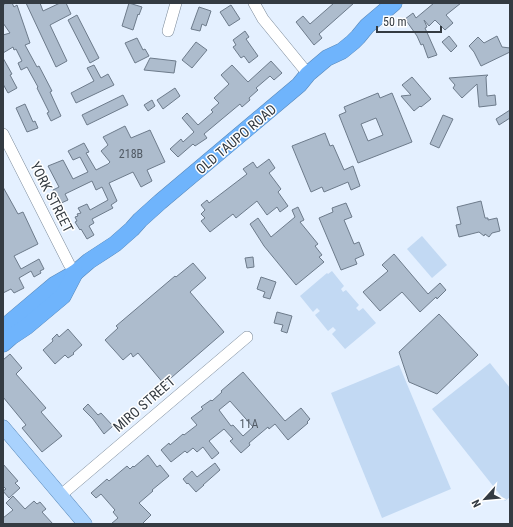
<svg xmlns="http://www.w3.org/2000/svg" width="513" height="527" font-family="'Roboto Condensed',sans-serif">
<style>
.green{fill:#c2d9f3}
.building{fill:#adbccd;stroke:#6d7b8b;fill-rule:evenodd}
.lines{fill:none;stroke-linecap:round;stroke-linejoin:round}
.minor-casing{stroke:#7b8a9a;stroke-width:12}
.major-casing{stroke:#5a8abb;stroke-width:15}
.highway-casing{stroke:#5a8abb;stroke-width:17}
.minor{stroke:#fff;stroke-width:11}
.major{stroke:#a9d2fd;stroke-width:14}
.highway{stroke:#6fb4fc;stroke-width:16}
.labels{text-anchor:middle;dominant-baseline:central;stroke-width:3;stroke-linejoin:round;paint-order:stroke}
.number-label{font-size:12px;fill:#525b65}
.street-label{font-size:14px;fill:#343b42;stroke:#fff}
</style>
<rect width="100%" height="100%" fill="#e4f0ff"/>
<g class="green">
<path d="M422,236l25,29 -15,13 -25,-29z"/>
<path d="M332,271l12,15 -3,3 2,3 3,-2 13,15 -3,3 3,3 4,-3 13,15 -31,26 -13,-15 4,-4 -3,-3 -5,4 -13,-16 5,-4 -3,-3 -4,4 -13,-16 27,-23 1,1z"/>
<path d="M490,363l20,25v109l-5,4 -73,-92z"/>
<path d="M399,365l52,124 -69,29 -51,-125z"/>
</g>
<g class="building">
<path d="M6,3h6l2,4 3,-2 13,38 -5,2 12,22 2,-1 13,25 -2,1 11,24 -10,5 -4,-8 2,-1 -12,-24 1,-1 -11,-20 -6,3 -3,-7 4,-2 -6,-12 -2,1 -1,-3 -10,6v-18l7,-2 -7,-10v-18z"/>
<path d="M26,3h14l3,8 17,-8h6l5,11 -21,11 17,36 -11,6z"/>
<path d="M129,3l13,4 -3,8 -1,-1 -5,16 -11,-4z"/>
<path d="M334,3h20l-35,31 3,4 -8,7 -18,-23 7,-6 7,8z"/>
<path d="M434,3h27l-15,12 7,8 -8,7 -10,-10 -6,6 -5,-6 3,7 -2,1 12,27 -9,3 -5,-14 -2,1 -4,-9 -12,-17 8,-6 3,5z"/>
<path d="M231,5l9,14 -11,7 -9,-14z"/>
<path d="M199,7l12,4 -5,15 -4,-2 -2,7 -9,-2z"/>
<path d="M77,15l22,43 -9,5 -22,-43z"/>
<path d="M245,31l4,6 -3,2 12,17 -9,7 -5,-7 -3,2 -8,-11 3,-2 -3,-5z"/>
<path d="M449,36l8,10 -6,6 -9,-10z"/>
<path d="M497,36l5,11 8,1v4l-29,14 -7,-14 -5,-6 9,-9 6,6z"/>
<path d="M137,38l6,12 2,-1 4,7 -14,7 -10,-20z"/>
<path d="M196,42l11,8 -15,18 -10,-8z"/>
<path d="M3,58l9,16 -2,1 7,13 -9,5 -5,-9z"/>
<path d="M150,58l26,3 -2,12 -30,-3z"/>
<path d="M271,61l11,12 -8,7 -4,-4 -14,12 2,2 -9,8 1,2 -8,7 -2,-3 -36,30 3,4 -12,8 -2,-2 -15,13 -8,-8 11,-10 2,3 11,-10 -12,-14 5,-5 11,12 15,-13 -2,-2 8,-7 -5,-5 15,-14 -8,-9 11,-10 16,17z"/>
<path d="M94,65l7,13 7,-4 6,11 -38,18 -5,-10 23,-12 -7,-13z"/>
<path d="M488,75l-2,2 1,19 8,-1 1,10 -17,2 -2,-23 -15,14 -9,-10 2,-3 -6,-7z"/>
<path d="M412,77l19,22 -10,8 -1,-1 -6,5 -13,-15 10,-1 -9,-10z"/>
<path d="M175,88l5,8 -17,13 -6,-9z"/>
<path d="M378,93l2,5 12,-5 20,49 -54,21 -19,-48 7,-3 -2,-5zM376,118l7,17 -15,6 -7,-17z"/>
<path d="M123,95l5,10 -41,20 -5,-10z"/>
<path d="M152,100l3,6 -7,5 -4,-6z"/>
<path d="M25,104l8,18 2,-1 3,7 -11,4 -11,-24z"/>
<path d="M510,110v8l-11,7 -3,-6z"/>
<path d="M443,115l10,4 -14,29 -9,-4z"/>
<path d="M125,126l6,12 19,-8 15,32 -18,8 5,11 -11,6 -8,-15 -24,11 8,18 -6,4 2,3 -21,11 2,4 -5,3 5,9 -7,4 -6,-10 -1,1 -5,-8 2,-1 -2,-4 3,-1 -1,-2 4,-1 -3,-5 9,-4 3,6 18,-10 -6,-13 -6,3 -4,-9 -27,13 3,6 -9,4 -6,-14 6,-3 -11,-21 15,-6 10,19 15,-7 -8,-15 -7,3 -5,-9 16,-8 5,9 -3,1 10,17 12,-6 2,-2 -9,-11 7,-6 -5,-8z"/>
<path d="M325,133l5,13 3,-1 11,25 9,-4 7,20 -9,4 -3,-8 -24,10 -2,-5 -11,5 -19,-46z"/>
<path d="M269,159l6,9 -6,5 12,16 -3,3 10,14 -8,6 -3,-5 -10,8 -10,-14 -21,17 -3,-4 -23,18 -9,-11 4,-3 -4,-4 4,-4 -4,-5 6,-5 2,3 38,-29 -4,-5 10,-7 4,6z"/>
<path d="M3,187l15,27 5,-2 15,32 -24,12 7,13 18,-10 5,10 -4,2 1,2 -7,4 -3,-6 -12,7 5,10 -10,5 -3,-4 -8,4z"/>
<path d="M481,201l4,17h3v2l9,-2 3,13 -8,2 -3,4 -4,-3 -1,2 -5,-4 -20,5 -3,-12 5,-1 -4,-17z"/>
<path d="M346,203l6,14 -8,3 10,24 5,-2 5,13 -9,4 2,5 -16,6 -22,-52 14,-6 -1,-4z"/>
<path d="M298,207l6,13 -4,2 18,22 -3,2 7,9 -3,2 5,5 -28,23 -32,-39 -14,-22 8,-6 13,19 24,-20 -3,-7z"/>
<path d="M394,254l34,40 12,-11 6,7 -9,9 -1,-2 -16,15 -18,-20 -22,19 -17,-19 25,-21 -6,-6z"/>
<path d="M253,257l1,10 -7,1 -2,-10z"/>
<path d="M193,263l13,15 -16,14 34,40 -60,52 -26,-31 -5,4 -2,-4 -8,7 -18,-20 13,-12 -2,-2 59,-50 1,1z"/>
<path d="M261,277l15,5 -6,17 -7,-2 2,-5 -8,-3z"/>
<path d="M277,312l15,4 -5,17 -6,-2 2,-6 -9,-2z"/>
<path d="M439,314l39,41 -41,39 -28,-12 -10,-30z"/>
<path d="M68,329l14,16 -9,8 1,1 -6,4 -3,-3 -10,9 -12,-14 10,-9 -1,-2 5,-5 2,3z"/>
<path d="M10,354l12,14 -6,6 30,34 -5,4 21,24 -20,16 -20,-24 4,-3 -23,-28v-37z"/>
<path d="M243,372l42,49 16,-13 9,11 -3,3 1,1 -20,17 -13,-16 -6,5 -1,-2 -19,16 1,2 -9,8 -11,-12 3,-2 -9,-10 -15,12 10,12 -7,6 -9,-12 -6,5 -4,-4 -6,5 -2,-2 -14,11 -10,-12 8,-7 1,2 13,-11 1,1 13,-10 -6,-7 12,-9 -2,-2 10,-7 1,1 10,-9 -1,-1zM230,401l23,26 -10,9 -10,-11 -2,1 -12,-16z"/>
<path d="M88,404l10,11 3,-2 12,13 -9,8 -11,-15 -10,-10z"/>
<path d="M148,455l9,12 3,-2 9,11 -17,14 1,1 -14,12 12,12 -9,9h-31l7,-6 -5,-6 2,-2 -14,-16 -5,4 -5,-5 16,-14 2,2 18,-15 3,3 3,-3 1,1z"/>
<path d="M215,463l5,7 -17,15h1l-8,7 -8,-9 -1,1 -4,-5 9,-8 5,6z"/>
<path d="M3,464l15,17 -3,2 5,5 -11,10 -6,-7 3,-2 -3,-3z"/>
<path d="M13,496l12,13 9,-8 3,3 3,-2 6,7 -4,3 11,12h-50v-6l10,-8 -7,-7z"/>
</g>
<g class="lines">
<g class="minor-casing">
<g id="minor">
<path d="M254,3l9,16 45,55"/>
<path d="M168,31l8,-28"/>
<path d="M3,134l66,130 6,9"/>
<path d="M61,495l186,-158"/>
</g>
</g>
<g class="major-casing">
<path id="major" d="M3,427l82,97"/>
</g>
<g class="highway-casing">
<g id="highway">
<path d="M3,328l51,-43 21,-12 14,-12 26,-17 17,-15 8,-9 20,-18 139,-117 9,-11 19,-16 15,-7 11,-9 5,-5 9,-11 27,-23"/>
<path d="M3,344l8,-7 15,-10 37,-31 12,-23"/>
</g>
</g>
<use href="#minor" class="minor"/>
<use href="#major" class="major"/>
<use href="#highway" class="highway"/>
</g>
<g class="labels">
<g class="number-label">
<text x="131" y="154">218B</text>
<text x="249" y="424">11A</text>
</g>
<g class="street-label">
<text transform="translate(236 139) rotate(-40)">OLD TAUPO ROAD</text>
<text transform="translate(52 197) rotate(63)">YORK STREET</text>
<text transform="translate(144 404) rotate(-41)">MIRO STREET</text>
</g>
</g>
<rect width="513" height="527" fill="none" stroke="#343b42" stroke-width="8"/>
<g transform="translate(485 499) rotate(243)" stroke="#ffffff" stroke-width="3" paint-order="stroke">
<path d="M0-3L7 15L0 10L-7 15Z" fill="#343b42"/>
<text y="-6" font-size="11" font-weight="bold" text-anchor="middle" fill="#343b42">N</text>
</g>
<path d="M377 26v6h64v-6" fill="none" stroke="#343b42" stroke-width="2"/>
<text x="383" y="26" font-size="12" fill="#343b42" stroke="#ffffff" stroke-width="3" paint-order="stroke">50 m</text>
</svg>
